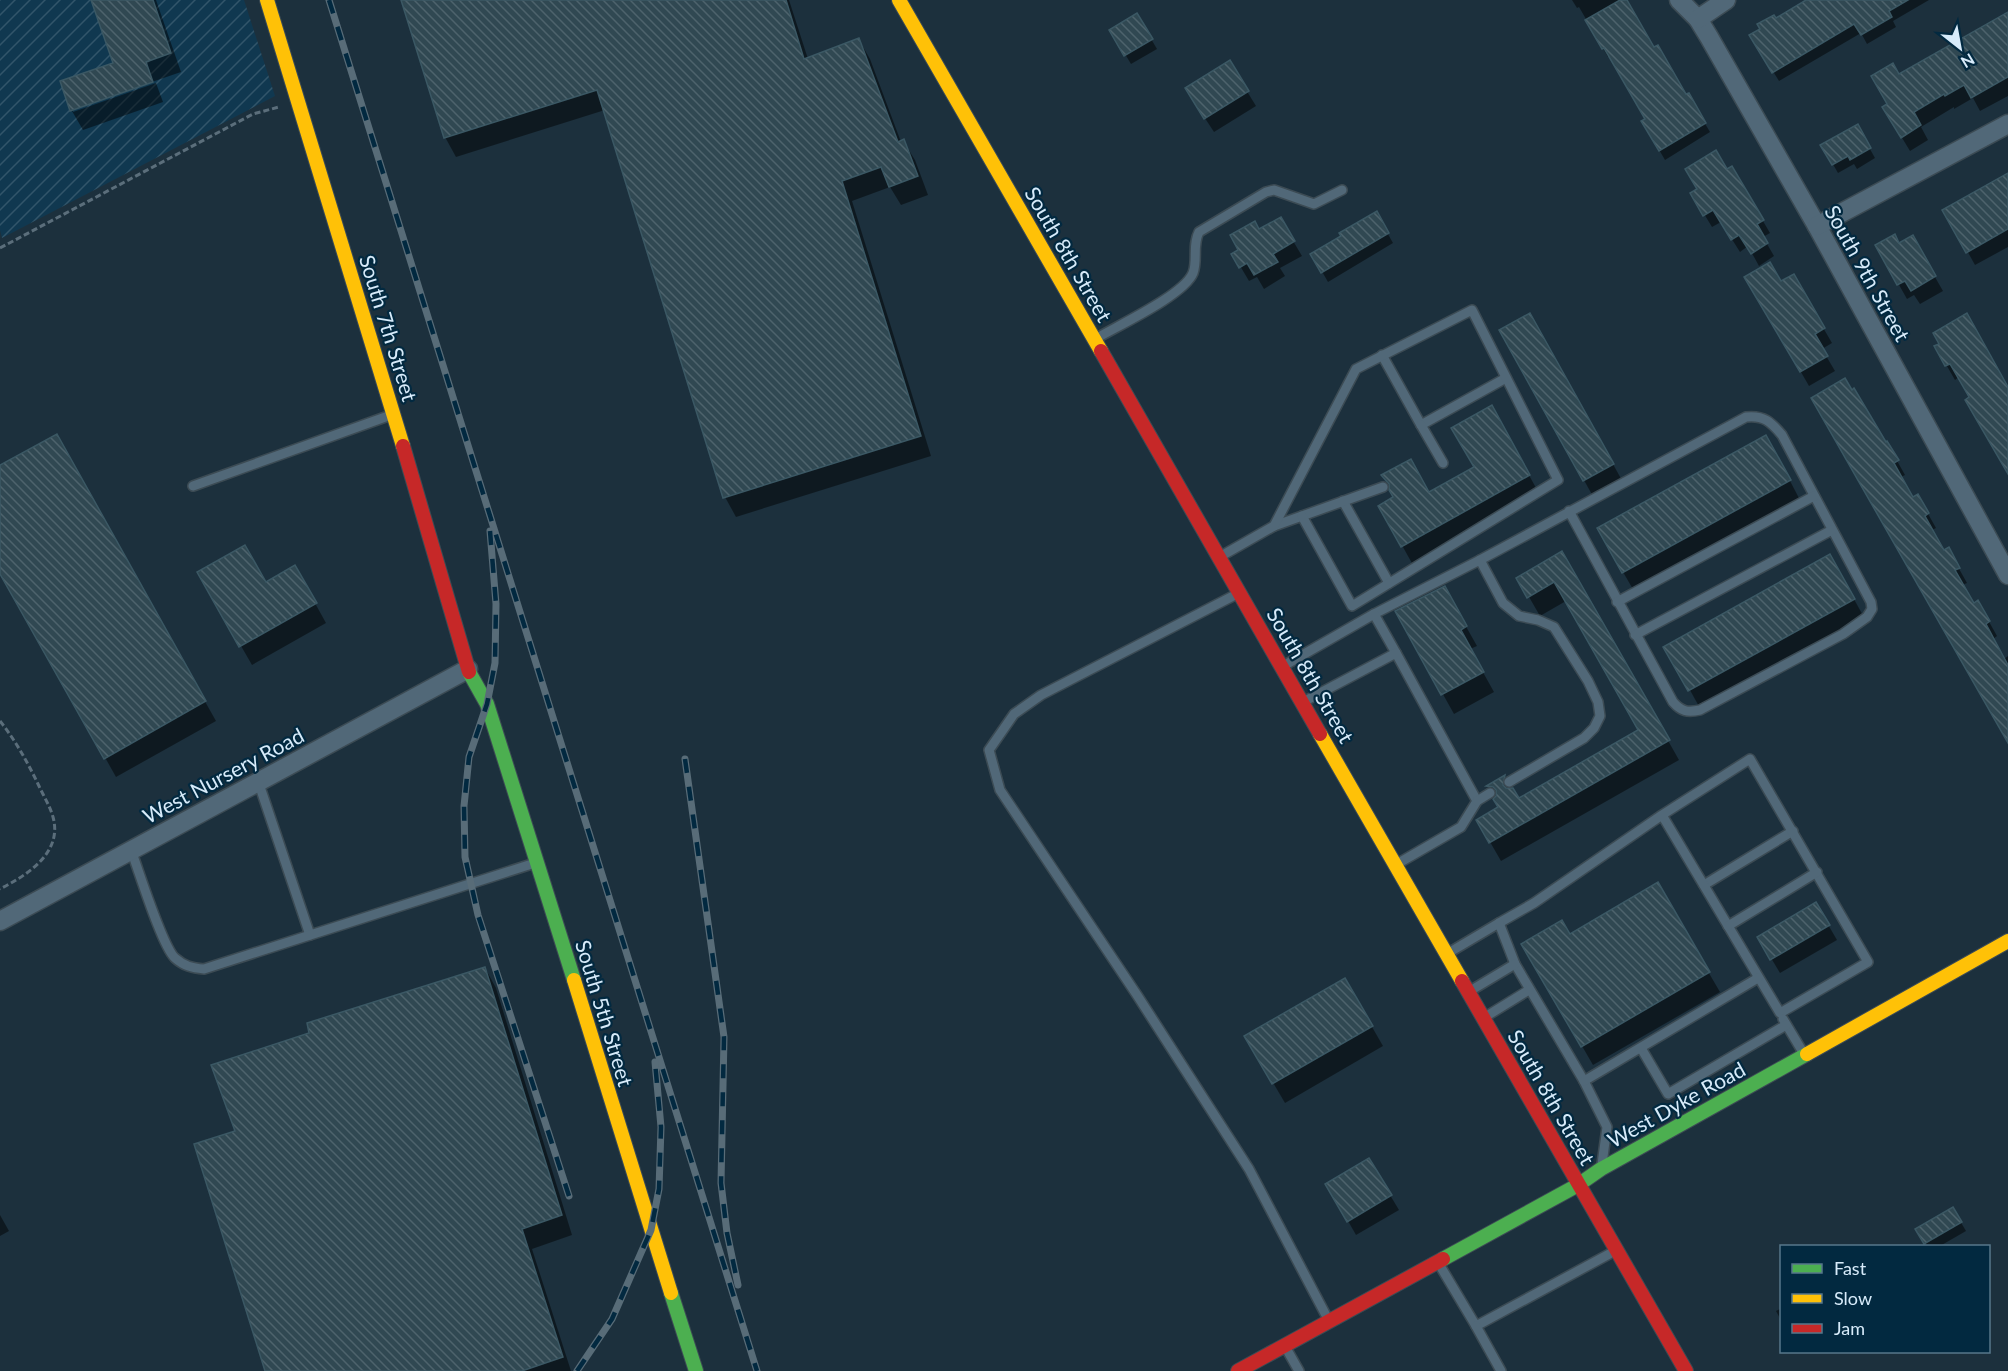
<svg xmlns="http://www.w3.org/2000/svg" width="2008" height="1371" font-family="Lato,sans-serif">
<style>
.industrial{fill:url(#industrial-furrows)}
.shadow{fill:#0007}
.building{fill:url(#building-back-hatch);stroke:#3b5864;stroke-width:1.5}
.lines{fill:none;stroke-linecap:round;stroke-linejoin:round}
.lane-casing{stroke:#3c4b54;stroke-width:12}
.street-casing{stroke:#3c4b54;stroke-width:21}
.fast-casing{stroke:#3c4b54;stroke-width:16}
.slow-casing{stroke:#3c4b54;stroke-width:16}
.jam-casing{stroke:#3c4b54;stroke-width:16}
.path{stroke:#5b6e7b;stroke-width:3;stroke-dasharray:6 3;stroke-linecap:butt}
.lane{stroke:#516878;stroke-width:9}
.street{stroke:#516878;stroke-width:18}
.fast{stroke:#4caf50;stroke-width:14}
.slow{stroke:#ffc107;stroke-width:14}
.jam{stroke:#c62828;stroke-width:14}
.rail-casing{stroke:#586c78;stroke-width:7}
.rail{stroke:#022940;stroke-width:4.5;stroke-dasharray:14;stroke-linecap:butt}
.labels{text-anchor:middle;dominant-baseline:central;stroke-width:4.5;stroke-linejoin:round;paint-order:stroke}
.street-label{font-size:21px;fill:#d7ebfa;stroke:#022940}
</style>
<defs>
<pattern id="industrial-furrows" width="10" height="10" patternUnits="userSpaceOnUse" patternTransform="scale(1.5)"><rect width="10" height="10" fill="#103850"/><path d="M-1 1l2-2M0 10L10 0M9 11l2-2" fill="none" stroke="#32556a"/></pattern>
<pattern id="building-back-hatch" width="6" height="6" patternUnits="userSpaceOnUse" patternTransform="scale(1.5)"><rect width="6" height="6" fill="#304852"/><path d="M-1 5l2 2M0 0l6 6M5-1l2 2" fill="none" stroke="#4d636c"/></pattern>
</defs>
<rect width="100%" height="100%" fill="#1c303d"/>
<path class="industrial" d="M0,0h244l31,96 -273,142 -2,-8z"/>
<g class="shadow">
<path d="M93,0h63l25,72 -108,37v3l83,-29 7,19 -80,28 -11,-19 -10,-29 53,-18z"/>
<path d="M403,0h386l19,59 51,-19 11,19 31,83 2,-1 12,19 13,35 -27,10 -11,-18 -38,14 79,255 -195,61 -11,-20 -120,-387 -149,47 -11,-20z"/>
<path d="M1572,0h53l28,49 33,47 2,-1 22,37 -45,28 -22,-38 4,-3 -36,-63 -3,1 -29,-50 -2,1z"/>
<path d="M1807,0h122l-36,21 3,6 -29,17 -6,-11 -82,48 -28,-45z"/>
<path d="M2008,14v82l-28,15 -7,-13 -19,11v-2l-33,20 7,13 -18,11 -26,-43 5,-3 10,-29z"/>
<path d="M1137,15l20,34 -26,15 -20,-33z"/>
<path d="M1229,62l27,44 -42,26 -19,-29z"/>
<path d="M1857,126l18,32 -18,11 -3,-5 -16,9 -16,-28z"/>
<path d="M1732,168l38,65 -7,4 11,19 -15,10 -11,-20 -8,6 -19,-30 -9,5 -20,-33z"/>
<path d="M2008,175v72l-33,18 -30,-54z"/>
<path d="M1376,213l17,30 -65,39 -16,-28 31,-18z"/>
<path d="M1280,219l22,37 -22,12 5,8 -21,13 -7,-12 -8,4 -16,-27 26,-23z"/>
<path d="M1912,237l31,54 -23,13 -6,-9 -7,4 -30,-53 22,-2z"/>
<path d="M1793,276l39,67 -10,6 13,22 -26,15 -63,-109 34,6z"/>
<path d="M1501,331l40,3 83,150 -29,16z"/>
<path d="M1936,347l72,42v85l-41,-74 4,-2 -12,-21 -4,3z"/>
<path d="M1491,407l49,88 -127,70 -33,-59 15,-8 -12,-22 46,18 47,-26z"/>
<path d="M56,436l160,285 -100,56 -116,-206v-104z"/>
<path d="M1887,443l18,32 -4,2 12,22 5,-3 18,32 -4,2 12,22 4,-3 19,34 -5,2 12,20 4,-3 19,34 -4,3 11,20 4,-3v86l-123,-298z"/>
<path d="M1777,456l23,44 -166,91 -11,-19z"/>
<path d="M1562,553l117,207 -178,101 -23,-40 22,-13 -12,-22 17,-9 13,23 122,-69 -74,-130 -26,15 -22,-38z"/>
<path d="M1830,556l35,63 -164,91 -35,-63z"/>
<path d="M295,567l31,56 -74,42 -53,-92 66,11z"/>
<path d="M1455,607l22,39 -7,3 24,43 -40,22 -57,-102z"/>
<path d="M1657,884l63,108 -127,73 -70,-121 46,-8z"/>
<path d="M1816,904l21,36 -57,33 -21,-35z"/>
<path d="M485,968l11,20 76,247 -40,14 39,122h-304l-30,-239z"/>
<path d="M1345,980l38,66 -98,57 -39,-66z"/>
<path d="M1369,1160l30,50 -43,25 -29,-51z"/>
<path d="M1953,1209l13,22 -26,15h-13l-10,-17z"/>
<path d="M0,1215l9,16 -9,5z"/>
<path d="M1782,1308v14l-6,-11z"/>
</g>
<g class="building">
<path d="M91,0h62l18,53 -25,9 7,20 -83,29 -10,-30 53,-18z"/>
<path d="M401,0h385l18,59 55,-21 39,104 6,-3 14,37 -29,11 -8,-20 -39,14 79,255 -198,62 -126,-408 -153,48z"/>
<path d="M1620,0h7l27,47 4,-2 28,49 3,-1 17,30 -47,28 -18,-30 4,-2 -41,-71 -2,1 -17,-29z"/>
<path d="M1806,0h102l-19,11 3,6 -31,18 -7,-11 -82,49 -23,-38 11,-6 -3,-5 17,-9 2,3z"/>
<path d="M2008,12v65l-37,21 -7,-13 -19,11 -1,-2 -30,18 7,13 -20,13 -19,-31 5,-3 -16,-28 22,-13 6,11z"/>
<path d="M1137,13l16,26 -29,17 -15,-26z"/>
<path d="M1230,60l19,31 -45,28 -19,-31z"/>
<path d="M1858,124l13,24 -21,12 -2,-4 -16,9 -12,-20z"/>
<path d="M1716,150l11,19 5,-3 32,54 -7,4 11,19 -17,11 -12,-19 -8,5 -18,-30 -10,6 -13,-23 7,-4 -12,-20z"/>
<path d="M2008,173v56l-42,24 -24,-43z"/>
<path d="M1377,211l12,22 -68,40 -11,-19 31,-18 -2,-3z"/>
<path d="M1281,217l14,24 -22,13 5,8 -24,13 -7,-12 -8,5 -8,-14 7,-4 -8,-15 25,-14 4,8z"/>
<path d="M1895,234l4,9 14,-8 23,41 -25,15 -6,-10 -8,4 -22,-40z"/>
<path d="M1770,262l11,19 13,-7 31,54 -10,6 13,22 -28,16 -56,-95z"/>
<path d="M1530,313l84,151 -31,17 -84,-151z"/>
<path d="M1967,313l41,74v87l-43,-74 4,-3 -19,-33 -5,2 -11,-20 5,-2 -6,-11z"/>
<path d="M1845,378l7,12 2,-2 32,54 1,-1 12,19 -5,3 19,34 5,-3 11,19 -4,3 19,34 5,-3 11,21 -5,2 19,33 4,-3 12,21 -4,3 22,41v78l-197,-345z"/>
<path d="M1492,405l38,70 -129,72 -23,-41 15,-9 -4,-7v-6l-8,-9 30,-16 18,33 45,-25 -23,-39z"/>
<path d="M57,434l149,267 -102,58 -104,-185v-109z"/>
<path d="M1766,435l25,45 -169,93 -25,-45z"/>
<path d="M245,545l21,37 29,-17 22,38 -78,44 -42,-75z"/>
<path d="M1562,551l108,189 -181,103 -13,-23 22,-13 -5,-8 3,-3v-6l-3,-3 -7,-1 19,-11 -2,10 3,3h7l6,10 119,-68 -84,-148 -27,16 -11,-20z"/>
<path d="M1830,554l25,45 -167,92 -25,-44z"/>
<path d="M1445,586l22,40 -6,4 23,42 -43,23 -46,-84z"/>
<path d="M1658,882l52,90 -129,75 -60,-103 41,-24 8,14z"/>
<path d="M1816,902l14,23 -60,35 -13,-23z"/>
<path d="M485,967l77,248 -40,14 41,128 -41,14h-257l-71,-227 41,-13 -24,-66 98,-32 -2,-10z"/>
<path d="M1345,978l28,48 -101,58 -28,-48z"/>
<path d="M1369,1158l23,37 -45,27 -22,-38z"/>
<path d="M1953,1207l9,15 -38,22 -9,-15z"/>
</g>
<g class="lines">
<g class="lane-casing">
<g id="lane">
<path d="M1097,338c22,-13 87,-43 96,-65 5,-13 -1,-28 6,-41l67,-40 8,-2 40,14 28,-14"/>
<path d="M1382,355l39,70 85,-47"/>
<path d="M1421,425l22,38"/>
<path d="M193,486l198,-71"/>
<path d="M1343,501l46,82"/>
<path d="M1274,526l109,-39"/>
<path d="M1223,555l51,-29 82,-157 116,-59 86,170 -206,126 -50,-90"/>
<path d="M1480,560l266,-143c18,-2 25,5 36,18l89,167 1,7 -5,8 -24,17 -143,76c-13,3 -19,1 -27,-8l-104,-191"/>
<path d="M1237,594l-196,101 -27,19 -25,36 11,40 137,205 112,174 80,152"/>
<path d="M1617,602l197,-106"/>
<path d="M1374,614l106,-54 23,43 16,13 19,4 16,7 34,54 10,21 2,14 -6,12 -10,10 -75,44"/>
<path d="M1635,635l197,-105"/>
<path d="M1285,665l89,-51 22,39"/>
<path d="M1305,701l91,-48 81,148 -16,26 -64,37"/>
<path d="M258,781l52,154"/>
<path d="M1477,801l13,-8"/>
<path d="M131,850c8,21 31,96 44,108 9,8 17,10 29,11l331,-106"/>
<path d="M1704,885l89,-54"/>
<path d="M1499,923l35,-20 128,-88 88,-56 118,203 -88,51 -118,-198"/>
<path d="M1728,926l89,-54"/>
<path d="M1450,952l49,-29 16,41 69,117 23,46 -5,37"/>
<path d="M1470,991l45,-27"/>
<path d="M1485,1017l44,-27"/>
<path d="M1783,1019l21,35"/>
<path d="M1641,1048l27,46 118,-69"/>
<path d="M1584,1081l174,-103"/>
<path d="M1439,1264l37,62 137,-74"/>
<path d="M1476,1326l25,45"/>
<path d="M1286,1348l13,23"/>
</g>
</g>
<g class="street-casing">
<g id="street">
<path d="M1679,0l19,19 11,18 108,189 191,349"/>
<path d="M1698,19l28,-19"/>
<path d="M1817,226l191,-102"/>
<path d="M0,921l468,-252"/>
</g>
</g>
<g class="fast-casing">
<g id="fast">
<path d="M469,672l18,32 87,276"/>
<path d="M1443,1259l135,-74 23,-16 206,-115"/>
<path d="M671,1293l25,78"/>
</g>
</g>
<g class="slow-casing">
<g id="slow">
<path d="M267,0l136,446"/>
<path d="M899,0l202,351"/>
<path d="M1320,734l142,247"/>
<path d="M574,980l97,313"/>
<path d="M1807,1054l201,-113"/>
</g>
</g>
<g class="jam-casing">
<g id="jam">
<path d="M1101,351l219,383"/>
<path d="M403,446l66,226"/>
<path d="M1462,981l224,390"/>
<path d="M1238,1371l205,-112"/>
</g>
</g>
<g class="path">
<path d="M0,248l253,-134 26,-7"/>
<path d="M0,721c15,19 27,40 38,63 5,11 12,22 15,33 10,36 -26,58 -53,72"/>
</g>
<use href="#lane" class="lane"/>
<use href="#street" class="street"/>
<use href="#fast" class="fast"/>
<use href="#slow" class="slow"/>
<use href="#jam" class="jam"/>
<g class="rail-casing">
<g id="rail">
<path d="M329,0l428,1371"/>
<path d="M490,531l6,73 -1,59 -8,41 -18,53 -5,49 1,51 13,58 91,281"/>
<path d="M685,759l39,278 -3,146 6,50 11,52"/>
<path d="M577,1371l35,-52 39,-89 8,-41 2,-62 -6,-65"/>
</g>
</g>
<use href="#rail" class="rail"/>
</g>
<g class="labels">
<g class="street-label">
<text transform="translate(1069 254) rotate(60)">South 8th Street</text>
<text transform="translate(1868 273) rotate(61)">South 9th Street</text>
<text transform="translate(389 328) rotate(73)">South 7th Street</text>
<text transform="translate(1311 675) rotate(60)">South 8th Street</text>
<text transform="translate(223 775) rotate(-28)">West Nursery Road</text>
<text transform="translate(605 1013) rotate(73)">South 5th Street</text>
<text transform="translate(1552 1097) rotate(60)">South 8th Street</text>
<text transform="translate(1676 1104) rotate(-29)">West Dyke Road</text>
</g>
</g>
<rect x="1780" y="1245" width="210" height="108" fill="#022940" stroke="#57778a" stroke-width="1.5"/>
<rect x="1792" y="1264" width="30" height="9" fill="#4caf50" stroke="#57778a" stroke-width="1.5"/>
<text x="1834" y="1275" font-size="18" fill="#d7ebfa">Fast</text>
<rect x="1792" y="1294" width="30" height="9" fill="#ffc107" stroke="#57778a" stroke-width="1.5"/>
<text x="1834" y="1305" font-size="18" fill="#d7ebfa">Slow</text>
<rect x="1792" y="1324" width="30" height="9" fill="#c62828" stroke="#57778a" stroke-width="1.5"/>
<text x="1834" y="1335" font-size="18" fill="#d7ebfa">Jam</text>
<g transform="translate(1960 48) rotate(149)" stroke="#022940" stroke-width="4.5" paint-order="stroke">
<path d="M0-4.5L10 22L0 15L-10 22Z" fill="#d7ebfa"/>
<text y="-9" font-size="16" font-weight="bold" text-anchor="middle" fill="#d7ebfa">N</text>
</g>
</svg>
